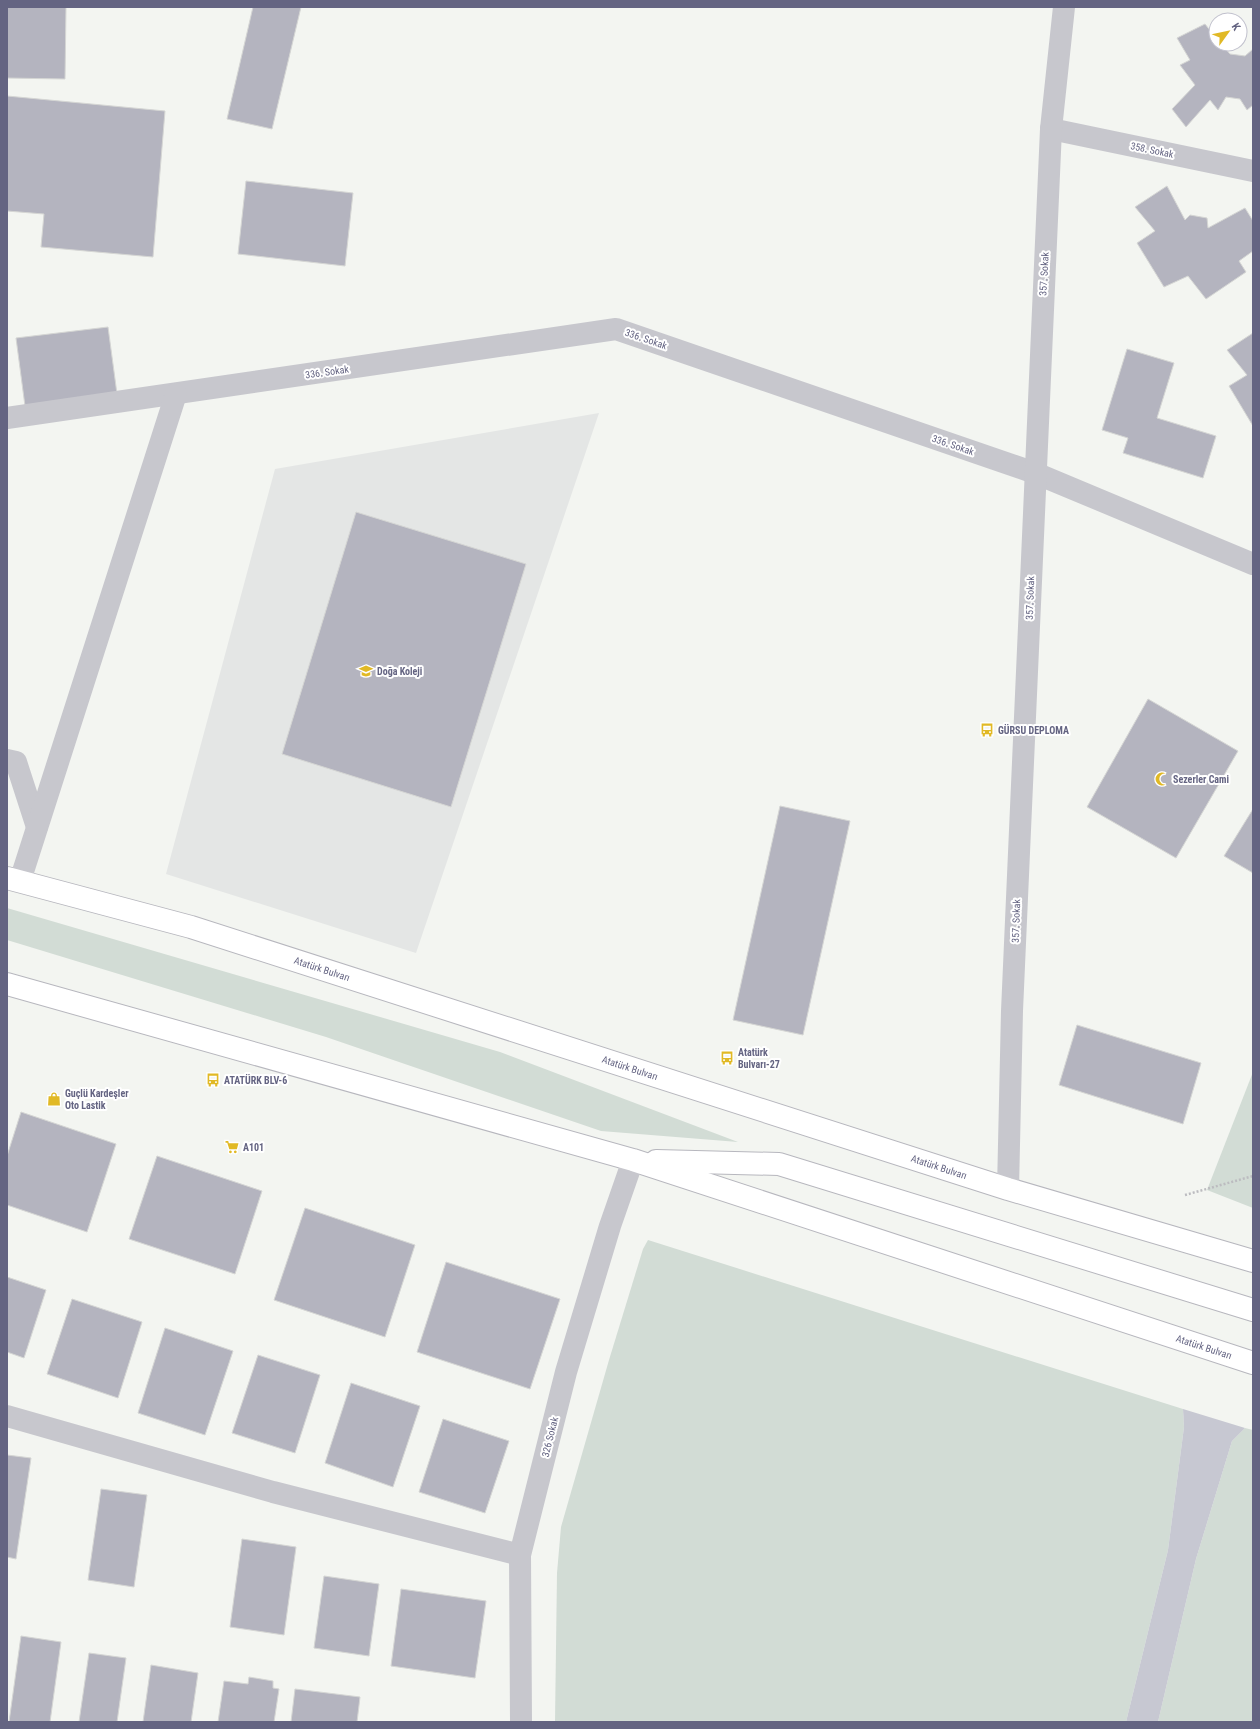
<svg xmlns="http://www.w3.org/2000/svg" width="1260" height="1729" font-family="'Roboto Condensed',sans-serif">
<style>
.built{fill:#e4e6e5}
.green{fill:#d2dcd5}
.water{fill:#c7c8d2}
.building{fill:#b4b4bf;stroke:#d5d6d4}
.lines{fill:none;stroke-linecap:round;stroke-linejoin:round}
.major-casing{stroke:#b7b7be;stroke-width:24}
.path{stroke:#bcbcc0;stroke-width:2.5;stroke-dasharray:2 2;stroke-linecap:butt}
.minor{stroke:#c7c7cd;stroke-width:22}
.major{stroke:#fff;stroke-width:22}
.labels{text-anchor:middle;dominant-baseline:central;stroke-width:4;stroke-linejoin:round;paint-order:stroke}
.street-label{font-size:10px;fill:#646482;stroke:#fff}
.poi-label{font-size:10px;font-weight:bold;fill:#646482;stroke:#fff;text-anchor:start}
</style>
<rect width="100%" height="100%" fill="#f3f5f1"/>
<path class="built" d="M599,413l-183,540 -250,-79 109,-405z"/>
<g class="green">
<path d="M7,908l493,144 238,90 -137,-11 -275,-94 -319,-97z"/>
<path d="M1253,1072v136l-46,-18z"/>
<path d="M648,1240l535,169 1,18 -16,123 -42,172h-571l2,-149 4,-46 48,-167 34,-111z"/>
<path d="M1245,1428l8,2v292h-95l38,-163 36,-118z"/>
</g>
<path class="water" d="M1183,1409l62,19 -13,13 -36,118 -38,163h-32l42,-172 16,-123z"/>
<g class="building">
<path d="M7,7h59l-1,72 -58,-1z"/>
<path d="M253,7h48l-29,122 -45,-10z"/>
<path d="M1205,24l11,14v6h5l9,10 15,2 8,-7v56l-6,5 -7,-11 -14,-2 -8,13 -8,-10 -24,27 -14,-18 23,-24 -15,-20 10,-5 -13,-22z"/>
<path d="M7,96l158,15 -12,146 -112,-10 3,-33 -37,-3z"/>
<path d="M246,181l107,12 -8,73 -107,-12z"/>
<path d="M1167,186l18,34 5,-5 17,3 1,10 37,-20 8,13v30l-14,10 7,11 -40,27 -18,-23 -24,11 -27,-44 18,-12 -20,-24z"/>
<path d="M108,327l9,67 -92,12 -9,-68z"/>
<path d="M1253,333v93l-24,-40 18,-11 -20,-25z"/>
<path d="M1127,349l47,14 -17,55 59,18 -13,42 -80,-25 5,-15 -26,-8z"/>
<path d="M356,512l170,52 -75,243 -169,-53z"/>
<path d="M1148,699l90,52 -62,107 -89,-51z"/>
<path d="M780,806l70,15 -47,214 -70,-15z"/>
<path d="M1253,809v64l-29,-17z"/>
<path d="M1077,1025l124,38 -18,61 -124,-39z"/>
<path d="M21,1112l95,32 -29,88 -80,-27v-49z"/>
<path d="M157,1156l105,35 -27,83 -106,-35z"/>
<path d="M305,1208l110,37 -30,92 -111,-37z"/>
<path d="M446,1262l114,37 -30,90 -113,-37z"/>
<path d="M7,1277l39,13 -22,68 -17,-6z"/>
<path d="M72,1299l70,23 -24,76 -71,-24z"/>
<path d="M165,1328l68,23 -28,84 -67,-22z"/>
<path d="M258,1355l62,20 -25,78 -63,-20z"/>
<path d="M351,1383l69,23 -27,81 -68,-24z"/>
<path d="M443,1419l66,22 -24,72 -66,-21z"/>
<path d="M7,1455l24,3 -15,101 -9,-2z"/>
<path d="M101,1489l46,6 -13,92 -46,-7z"/>
<path d="M242,1539l54,8 -12,88 -54,-8z"/>
<path d="M324,1576l55,8 -10,72 -55,-8z"/>
<path d="M401,1589l85,12 -11,77 -84,-12z"/>
<path d="M21,1636l40,6 -11,80h-41z"/>
<path d="M89,1653l37,5 -9,64h-38z"/>
<path d="M151,1665l47,8 -7,49h-48z"/>
<path d="M249,1677l24,4v7l6,1 -5,33h-56l6,-41 24,3z"/>
<path d="M295,1689l65,8 -3,25h-66z"/>
</g>
<g class="lines">
<g class="major-casing">
<g id="major">
<path d="M7,878l184,49 817,262 245,72"/>
<path d="M7,984l626,176 620,203"/>
<path d="M656,1161l123,3 474,146"/>
</g>
</g>
<path class="path" d="M1185,1195l68,-19"/>
<g class="minor">
<path d="M1051,129l202,42"/>
<path d="M7,418l609,-89 419,144 218,91"/>
<path d="M7,760l9,2 21,65"/>
<path d="M20,881l156,-487"/>
<path d="M1008,1189l4,-178 39,-882 13,-122"/>
<path d="M7,1416l266,76 247,63"/>
<path d="M521,1722l-1,-167 46,-183 44,-146 23,-66"/>
</g>
<use href="#major" class="major"/>
</g>
<defs>
<g id="school-bare" transform="scale(1.08)"><path d="M0-5L7-2L0 1L-7-2ZM-4 1L0 2.5L4 1V4Q0 6-4 4Z" fill="#e1b925" stroke="#fff" stroke-width="2.5" paint-order="stroke"/></g>
<g id="bus-bare" transform="scale(1.08)"><path d="M-5-6H5V4H4V6H2V4H-2V6H-4V4H-5ZM-3.5-4V0h7V-4ZM-3.5 1.2v1.5H-2V1.2ZM2 1.2v1.5H3.5V1.2Z" fill="#e1b925" stroke="#fff" stroke-width="2.5" paint-order="stroke"/></g>
<g id="mosque-bare" transform="scale(1.08)"><path d="M3.5-4.9A6 6 0 1 0 3.5 4.9A5 5 0 1 1 3.5-4.9Z" fill="#e1b925" stroke="#fff" stroke-width="2.5" paint-order="stroke"/></g>
<g id="shop-bare" transform="scale(1.08)"><path d="M-5-2.5h2.3a2.7 3.5 0 0 1 5.4 0H5L5.5 6h-11ZM-1.5-2.5h3a1.5 2.3 0 0 0-3 0Z" fill="#e1b925" stroke="#fff" stroke-width="2.5" paint-order="stroke"/></g>
<g id="supermarket-bare" transform="scale(1.08)"><path d="M-6-5.5h2.5l.6 2H6L4.5 2H-2.5L-4.4-4H-6ZM-1.5 3.2a1.3 1.3 0 1 0 .1 0ZM3 3.2a1.3 1.3 0 1 0 .1 0Z" fill="#e1b925" stroke="#fff" stroke-width="2.5" paint-order="stroke"/></g>
</defs>
<g fill-rule="evenodd">
<use href="#school-bare" x="366" y="671"/>
<use href="#bus-bare" x="987" y="730"/>
<use href="#mosque-bare" x="1162" y="779"/>
<use href="#bus-bare" x="727" y="1058"/>
<use href="#bus-bare" x="213" y="1080"/>
<use href="#shop-bare" x="54" y="1099"/>
<use href="#supermarket-bare" x="232" y="1147"/>
</g>
<g class="labels">
<g class="street-label">
<text transform="translate(1152 150) rotate(12)">358. Sokak</text>
<text transform="translate(1044 274) rotate(-87)">357. Sokak</text>
<text transform="translate(646 339) rotate(19)">336. Sokak</text>
<text transform="translate(327 372) rotate(-8)">336. Sokak</text>
<text transform="translate(953 445) rotate(19)">336. Sokak</text>
<text transform="translate(1030 598) rotate(-88)">357. Sokak</text>
<text transform="translate(1016 921) rotate(-88)">357. Sokak</text>
<text transform="translate(322 969) rotate(18)">Atatürk Bulvarı</text>
<text transform="translate(630 1068) rotate(18)">Atatürk Bulvarı</text>
<text transform="translate(939 1167) rotate(18)">Atatürk Bulvarı</text>
<text transform="translate(1204 1347) rotate(18)">Atatürk Bulvarı</text>
<text transform="translate(550 1437) rotate(-76)">326 Sokak</text>
</g>
<g class="poi-label">
<text x="377" y="671">Doğa Koleji</text>
<text x="998" y="730">GÜRSU DEPLOMA</text>
<text x="1173" y="779">Sezerler Cami</text>
<text x="738" y="1052">Atatürk<tspan x="738" dy="12">Bulvarı-27</tspan></text>
<text x="224" y="1080">ATATÜRK BLV-6</text>
<text x="65" y="1093">Guçlü Kardeşler<tspan x="65" dy="12">Oto Lastik</tspan></text>
<text x="243" y="1147">A101</text>
</g>
</g>
<rect width="1260" height="1729" fill="none" stroke="#646482" stroke-width="16"/>
<g transform="translate(1228 32) rotate(57)"><circle r="19" fill="#ffffff" stroke="#c1c1cd"/>
<path d="M0-3L7 15L0 10L-7 15Z" fill="#e1b925"/>
<text y="-6" font-size="11" font-weight="bold" text-anchor="middle" fill="#646482">K</text>
</g>
</svg>
